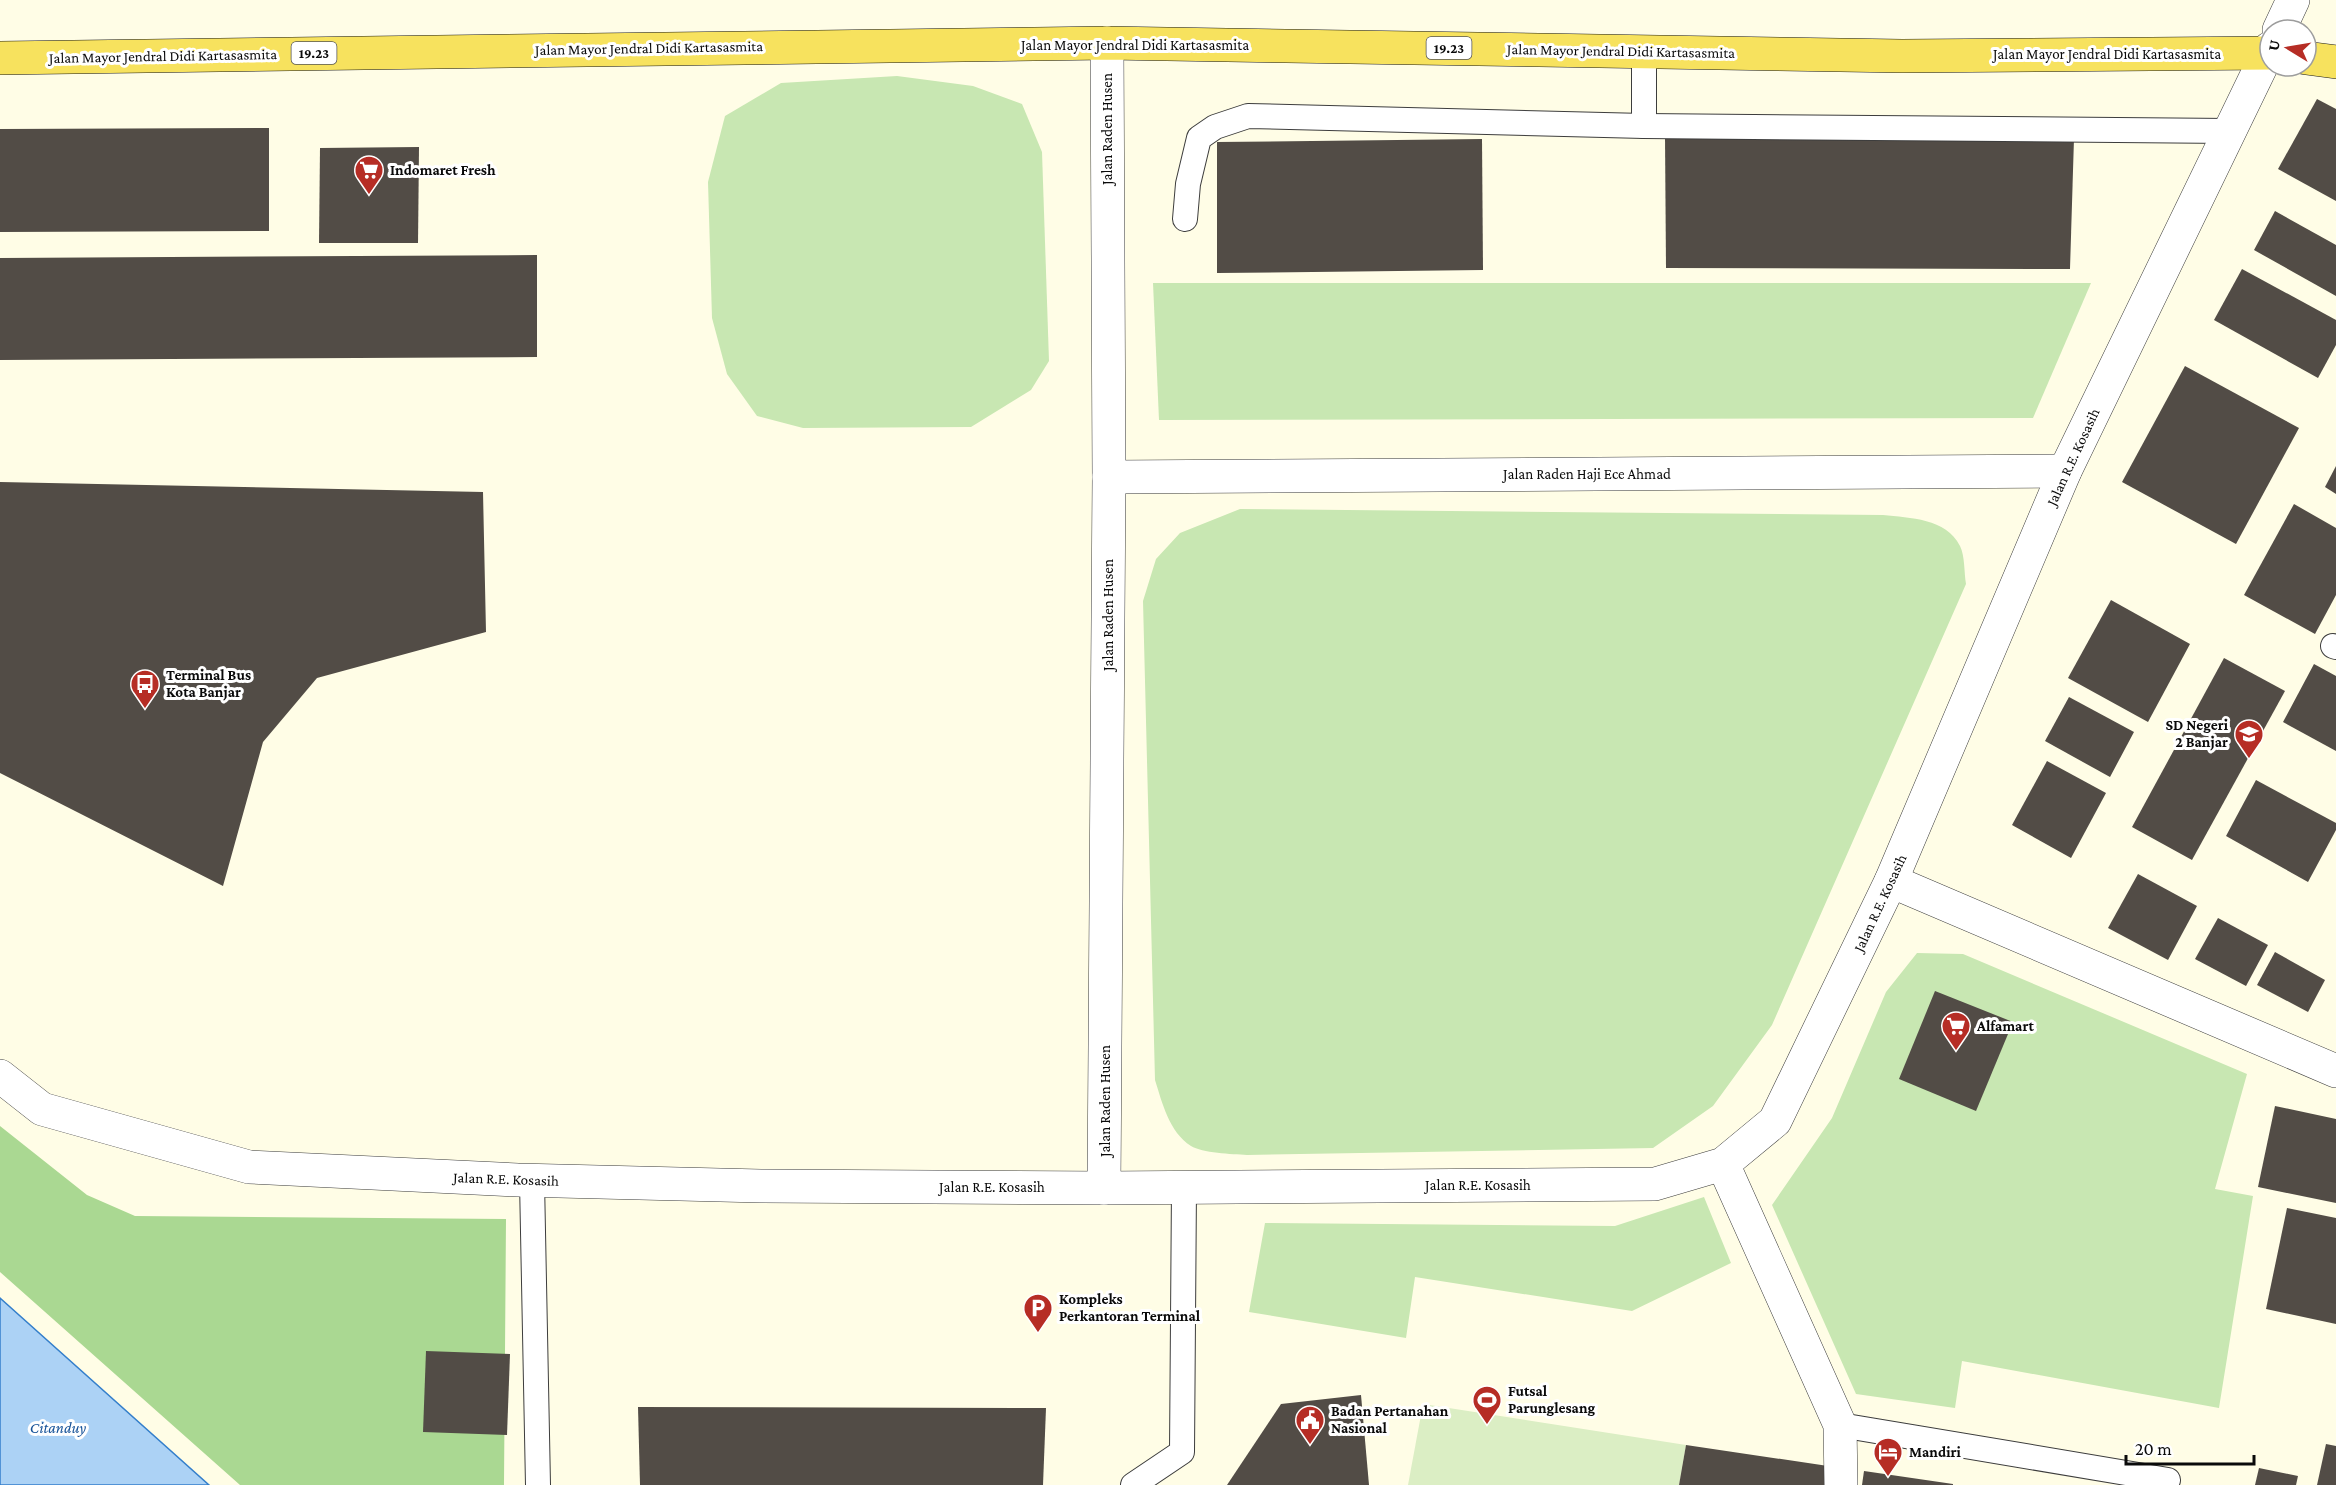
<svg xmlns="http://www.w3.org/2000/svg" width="2336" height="1485" font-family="'Crimson Pro',serif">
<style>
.green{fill:#c8e7b2}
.forest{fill:#aad892}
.pitch{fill:#dbeec4}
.water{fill:#acd2f5;stroke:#347fcb;stroke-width:1.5}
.building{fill:#524c46}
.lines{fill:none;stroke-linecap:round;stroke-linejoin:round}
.lane-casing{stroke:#3d3d3d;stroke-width:26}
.street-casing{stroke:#3d3d3d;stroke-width:34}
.primary-casing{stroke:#1b1b1b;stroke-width:34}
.lane{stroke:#fff;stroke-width:24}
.street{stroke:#fff;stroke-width:33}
.primary{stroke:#f7e25e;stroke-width:33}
.labels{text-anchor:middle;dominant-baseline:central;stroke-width:6;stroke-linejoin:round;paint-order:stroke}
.shield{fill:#fff;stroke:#545454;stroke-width:1.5}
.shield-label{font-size:14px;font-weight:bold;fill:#0a0a0a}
.street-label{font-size:15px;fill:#0a0a0a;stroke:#fff}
.poi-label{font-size:15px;font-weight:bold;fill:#0a0a0a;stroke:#fff;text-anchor:start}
.water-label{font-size:16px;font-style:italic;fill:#165298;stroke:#fff}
</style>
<rect width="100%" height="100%" fill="#fffde6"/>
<g class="green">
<path d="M897,76l76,10 49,18 20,48 7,209 -18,29 -60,37 -168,1 -46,-12 -30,-42 -15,-56 -4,-136 17,-66 56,-33z"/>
<path d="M1153,283h938l-58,135 -874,2z"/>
<path d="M1240,509l643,6c27,3 63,3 77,31 5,10 4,26 6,38l-194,441 -59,81 -60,42 -406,7c-15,-1 -45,-2 -56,-9 -22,-14 -29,-44 -36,-66l-12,-479 13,-42 24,-26z"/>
<path d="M1917,953l46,1 284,120 -32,115 38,7 -34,212 -257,-47 -7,47 -99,-14 -84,-189 60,-87 54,-126z"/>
<path d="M1704,1197l27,66 -99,48 -217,-34 -9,61 -157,-26 16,-89 350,3z"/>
</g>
<path class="forest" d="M0,1126l87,69 48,21 371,3 -2,266h-264l-240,-213z"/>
<path class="pitch" d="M1423,1404l263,41 -7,40h-271z"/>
<path class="water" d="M0,1298l209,187h-209z"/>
<g class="building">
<path d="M2317,99l19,10v92l-58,-32z"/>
<path d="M269,128v103l-269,1v-103z"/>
<path d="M1665,137l409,1 -4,131 -404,-1z"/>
<path d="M1482,139l1,131 -266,3v-131z"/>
<path d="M419,147l-1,96h-99l1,-95z"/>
<path d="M2275,211l61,34v51l-82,-46z"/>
<path d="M537,255v102l-537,3v-102z"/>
<path d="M2242,269l94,51v25l-18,33 -104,-58z"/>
<path d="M2185,366l114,62 -63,116 -114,-62z"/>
<path d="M2336,466v28l-11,-7z"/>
<path d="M0,482l483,10 3,140 -169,46 -54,64 -40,144 -223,-113z"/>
<path d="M2294,504l42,24v67l-21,39 -71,-39z"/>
<path d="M2111,600l79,44 -42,78 -80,-44z"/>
<path d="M2224,658l61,33 -93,169 -60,-33z"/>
<path d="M2314,664l22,12v75l-53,-29z"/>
<path d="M2069,697l65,35 -24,45 -65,-36z"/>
<path d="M2047,761l59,32 -35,65 -59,-33z"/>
<path d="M2256,780l80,43v7l-28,52 -82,-46z"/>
<path d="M2138,874l59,32 -29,54 -60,-32z"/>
<path d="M2218,918l50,27 -22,41 -51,-27z"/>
<path d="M2275,952l50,28 -17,32 -51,-27z"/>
<path d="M1935,991l78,31 -37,89 -77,-32z"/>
<path d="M2275,1106l61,13v84l-78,-16z"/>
<path d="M2287,1208l49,10v106l-70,-15z"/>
<path d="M426,1351l84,3 -3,81 -84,-3z"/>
<path d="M1361,1395l8,90h-142l54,-81z"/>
<path d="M638,1407l408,1 -3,77h-403z"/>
<path d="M2326,1444l10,2v39h-19z"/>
<path d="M1686,1445l142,21 -4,19h-145z"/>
<path d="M2259,1468l39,8 -2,9h-41z"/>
<path d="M1864,1471l89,13v1h-91z"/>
</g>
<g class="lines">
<g class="lane-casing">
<g id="lane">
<path d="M1644,52v74"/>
<path d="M1185,219l3,-35 11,-46 16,-11 33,-11 396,10 586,5"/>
<path d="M2333,646l3,1"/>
<path d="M532,1181l6,304"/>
<path d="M1840,1425l328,55"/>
<path d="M1133,1485l49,-33 2,-265"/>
</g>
</g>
<g class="street-casing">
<g id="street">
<path d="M2279,30l14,-30"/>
<path d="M1109,477l956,-6"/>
<path d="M1891,881l445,190"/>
<path d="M0,1076l42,33 207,58 269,13 243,6 343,2 551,-4 68,-20 52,-43 116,-240 174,-410 205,-423"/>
<path d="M1723,1164l117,261 1,60"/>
<path d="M1104,1188l5,-711 -2,-434"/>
</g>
</g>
<g class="primary-casing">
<g id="primary">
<path d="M0,58l1107,-15 795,13 368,-3"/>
<path d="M2306,58l30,4"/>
</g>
</g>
<use href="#lane" class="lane"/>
<use href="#street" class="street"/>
<use href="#primary" class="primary"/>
</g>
<defs>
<g id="supermarket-pin" transform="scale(1.5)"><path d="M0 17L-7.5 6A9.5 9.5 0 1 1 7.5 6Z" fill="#b62d25" stroke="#fff"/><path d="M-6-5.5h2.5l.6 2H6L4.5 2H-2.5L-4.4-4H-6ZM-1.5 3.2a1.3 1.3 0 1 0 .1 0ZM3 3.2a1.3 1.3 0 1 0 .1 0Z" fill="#fff"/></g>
<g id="bus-pin" transform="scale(1.5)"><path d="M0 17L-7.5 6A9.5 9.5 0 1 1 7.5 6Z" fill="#b62d25" stroke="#fff"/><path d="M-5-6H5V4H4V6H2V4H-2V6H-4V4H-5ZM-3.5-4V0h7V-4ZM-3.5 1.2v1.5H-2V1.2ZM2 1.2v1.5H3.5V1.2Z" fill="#fff"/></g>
<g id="school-pin" transform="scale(1.5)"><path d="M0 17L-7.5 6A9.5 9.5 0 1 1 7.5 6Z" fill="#b62d25" stroke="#fff"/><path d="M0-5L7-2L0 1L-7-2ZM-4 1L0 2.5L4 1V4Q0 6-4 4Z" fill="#fff"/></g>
<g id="parking-pin" transform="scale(1.5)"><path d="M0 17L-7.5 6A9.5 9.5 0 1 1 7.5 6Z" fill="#b62d25" stroke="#fff"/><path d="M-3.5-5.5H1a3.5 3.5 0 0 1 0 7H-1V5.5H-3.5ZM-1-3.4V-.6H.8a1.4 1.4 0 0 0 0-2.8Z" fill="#fff"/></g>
<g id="stadium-pin" transform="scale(1.5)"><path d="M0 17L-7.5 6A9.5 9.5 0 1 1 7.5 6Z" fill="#b62d25" stroke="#fff"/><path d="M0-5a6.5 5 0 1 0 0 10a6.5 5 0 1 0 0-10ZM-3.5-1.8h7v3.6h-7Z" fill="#fff"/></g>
<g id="civic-pin" transform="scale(1.5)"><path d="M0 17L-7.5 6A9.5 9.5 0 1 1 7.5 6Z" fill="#b62d25" stroke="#fff"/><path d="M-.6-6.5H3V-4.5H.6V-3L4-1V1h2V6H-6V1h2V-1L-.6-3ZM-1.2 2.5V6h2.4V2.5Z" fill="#fff"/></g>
<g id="hotel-pin" transform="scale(1.5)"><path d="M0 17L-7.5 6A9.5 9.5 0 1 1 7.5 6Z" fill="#b62d25" stroke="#fff"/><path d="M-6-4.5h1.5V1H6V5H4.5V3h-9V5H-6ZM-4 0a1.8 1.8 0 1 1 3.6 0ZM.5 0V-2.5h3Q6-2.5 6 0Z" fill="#fff"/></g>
</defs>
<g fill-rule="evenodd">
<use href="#supermarket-pin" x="369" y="170"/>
<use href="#bus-pin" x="145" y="684"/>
<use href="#school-pin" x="2249" y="734"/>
<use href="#supermarket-pin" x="1956" y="1026"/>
<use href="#parking-pin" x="1038" y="1308"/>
<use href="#stadium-pin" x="1487" y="1400"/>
<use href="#civic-pin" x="1310" y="1420"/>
<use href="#hotel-pin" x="1888" y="1452"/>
</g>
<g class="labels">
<g class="shield">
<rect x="1426.5" y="37" width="45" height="22" rx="4.5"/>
<rect x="291.5" y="42" width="45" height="22" rx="4.5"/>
</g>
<g class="shield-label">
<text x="1449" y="48">19.23</text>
<text x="314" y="53">19.23</text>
</g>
<g class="street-label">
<text x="1135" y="45">Jalan Mayor Jendral Didi Kartasasmita</text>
<text transform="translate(649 48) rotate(-1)">Jalan Mayor Jendral Didi Kartasasmita</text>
<text transform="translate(1621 51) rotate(1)">Jalan Mayor Jendral Didi Kartasasmita</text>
<text x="2107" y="54">Jalan Mayor Jendral Didi Kartasasmita</text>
<text transform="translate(163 56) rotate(-1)">Jalan Mayor Jendral Didi Kartasasmita</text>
<text transform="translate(1107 129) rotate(-90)">Jalan Raden Husen</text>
<text transform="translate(2073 457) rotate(-65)">Jalan R.E. Kosasih</text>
<text x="1587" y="474">Jalan Raden Haji Ece Ahmad</text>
<text transform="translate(1108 615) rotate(-90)">Jalan Raden Husen</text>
<text transform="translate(1880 903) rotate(-65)">Jalan R.E. Kosasih</text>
<text transform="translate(1105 1101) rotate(-90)">Jalan Raden Husen</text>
<text transform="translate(506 1179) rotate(2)">Jalan R.E. Kosasih</text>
<text x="1478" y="1185">Jalan R.E. Kosasih</text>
<text x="992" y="1187">Jalan R.E. Kosasih</text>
</g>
<g class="poi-label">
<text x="390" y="170">Indomaret Fresh</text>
<text x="166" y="675">Terminal Bus<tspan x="166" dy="17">Kota Banjar</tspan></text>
<text x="2228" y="725" text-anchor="end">SD Negeri<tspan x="2228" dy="17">2 Banjar</tspan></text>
<text x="1977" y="1026">Alfamart</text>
<text x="1059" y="1299">Kompleks<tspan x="1059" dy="17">Perkantoran Terminal</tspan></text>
<text x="1508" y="1391">Futsal<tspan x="1508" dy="17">Parunglesang</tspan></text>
<text x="1331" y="1411">Badan Pertanahan<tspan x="1331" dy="17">Nasional</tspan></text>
<text x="1909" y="1452">Mandiri</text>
</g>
<g class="water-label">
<text x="58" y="1427">Citanduy</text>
</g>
</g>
<g transform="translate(2288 48) rotate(281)"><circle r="28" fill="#ffffff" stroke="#9d9d9d" stroke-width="1.5"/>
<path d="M0-4.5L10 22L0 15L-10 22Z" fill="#b62d25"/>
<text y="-9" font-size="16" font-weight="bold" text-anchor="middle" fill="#0a0a0a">U</text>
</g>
<path d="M2126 1455v9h128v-9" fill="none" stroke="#0a0a0a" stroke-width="3"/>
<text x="2135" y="1455" font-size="18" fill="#0a0a0a" stroke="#ffffff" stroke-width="4.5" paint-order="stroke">20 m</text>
</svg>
